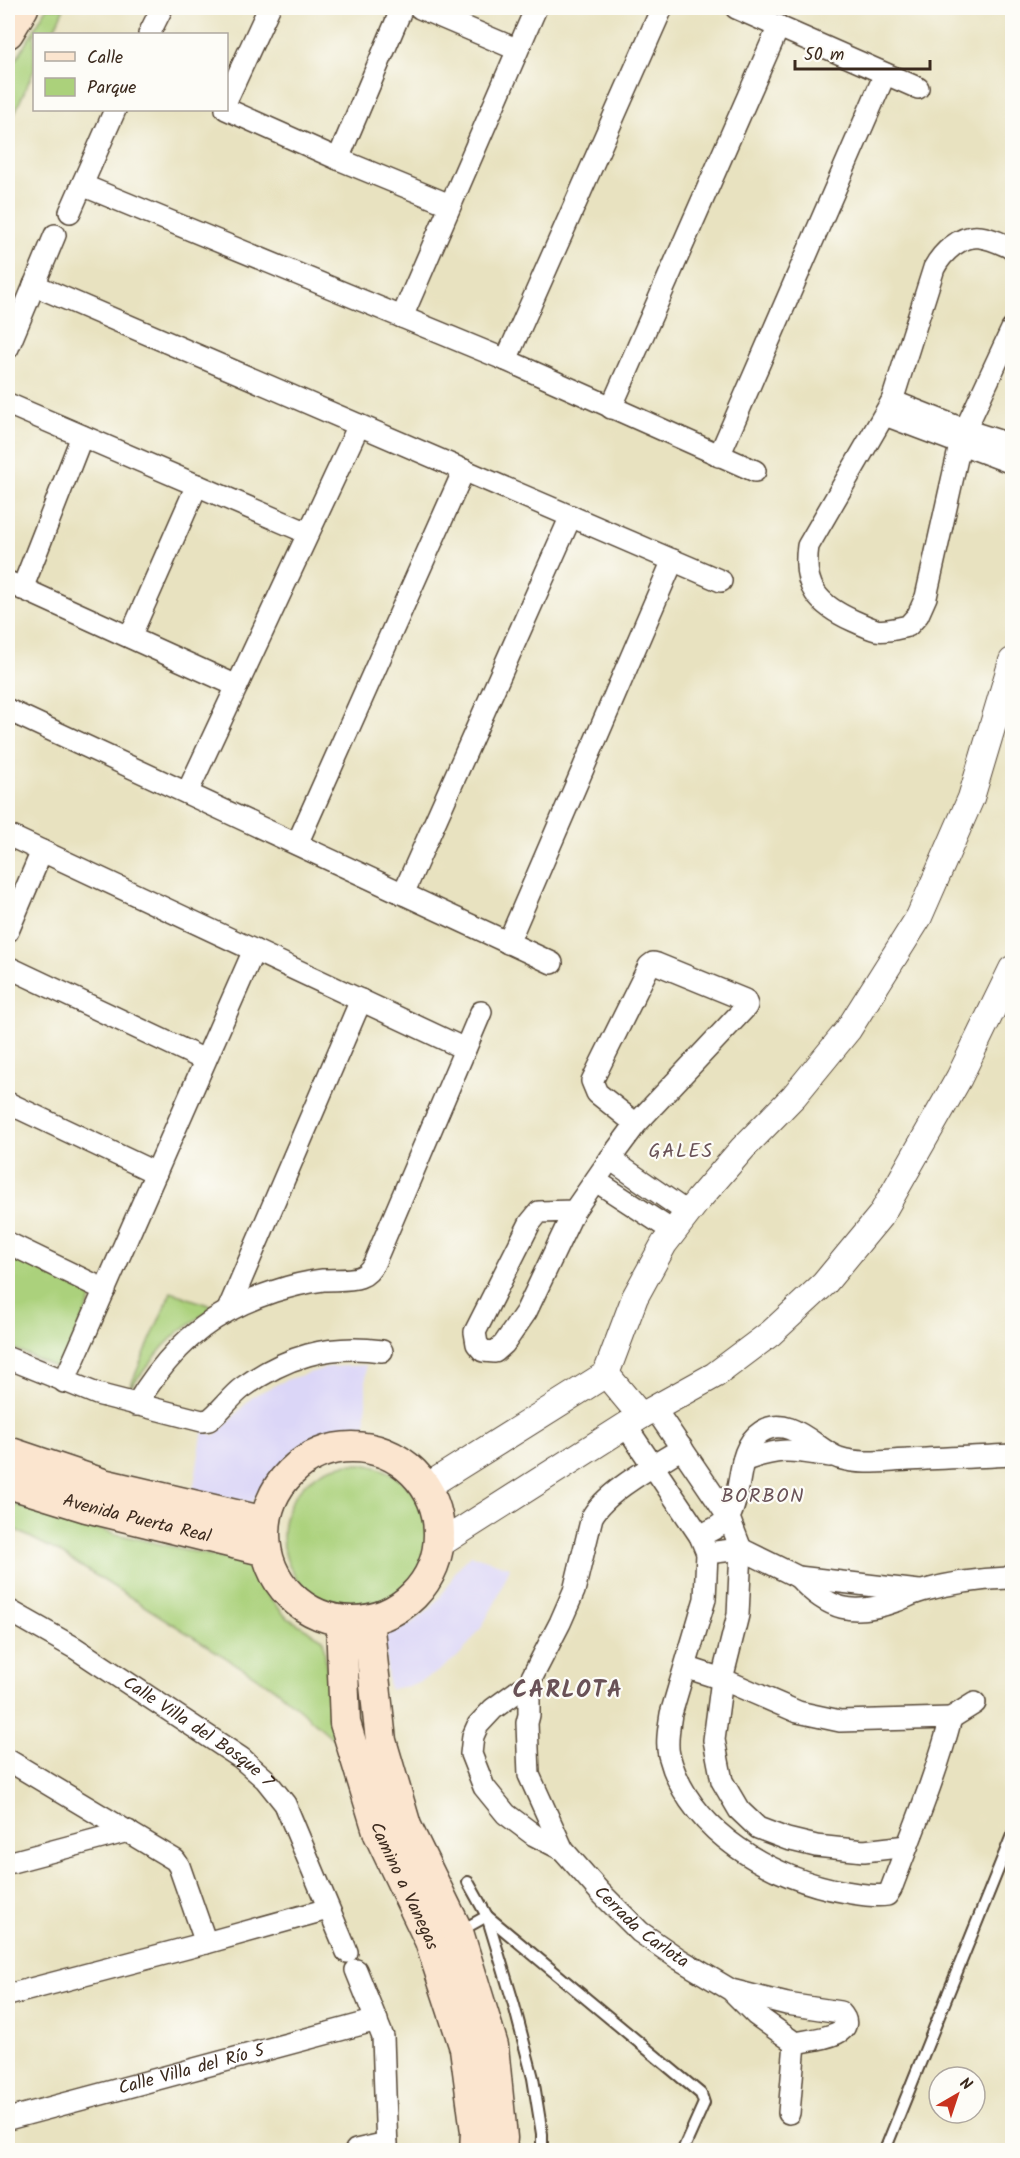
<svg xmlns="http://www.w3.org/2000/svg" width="1020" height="2158" font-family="Kalam,sans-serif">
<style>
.built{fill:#dbd6f7}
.green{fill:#abd17b;stroke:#737e4c;stroke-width:1.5}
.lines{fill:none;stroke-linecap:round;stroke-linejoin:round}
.service-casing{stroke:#554636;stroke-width:14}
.minor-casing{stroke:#554636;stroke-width:24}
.tertiary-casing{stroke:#554636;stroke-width:28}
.secondary-casing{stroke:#554636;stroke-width:33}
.service{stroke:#fff;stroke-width:10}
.minor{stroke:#fff;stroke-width:21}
.tertiary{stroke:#fff;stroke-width:26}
.secondary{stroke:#fbe5cf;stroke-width:30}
.labels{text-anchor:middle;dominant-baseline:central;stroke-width:4.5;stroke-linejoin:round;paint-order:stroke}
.street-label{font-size:18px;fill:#3b2a1e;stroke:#fdfcf7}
.neighbourhood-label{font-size:20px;letter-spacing:1.5px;fill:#695257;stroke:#fdfcf7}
.district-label{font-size:24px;font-weight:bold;letter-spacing:1.5px;fill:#695257;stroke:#fdfcf7}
</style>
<rect width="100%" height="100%" fill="#fdfcf7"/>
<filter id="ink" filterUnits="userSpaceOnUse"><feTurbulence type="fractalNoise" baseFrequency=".0167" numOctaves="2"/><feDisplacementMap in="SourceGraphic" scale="12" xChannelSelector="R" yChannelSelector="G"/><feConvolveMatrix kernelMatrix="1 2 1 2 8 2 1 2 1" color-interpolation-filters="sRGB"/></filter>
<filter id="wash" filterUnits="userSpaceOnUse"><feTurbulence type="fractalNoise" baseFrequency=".008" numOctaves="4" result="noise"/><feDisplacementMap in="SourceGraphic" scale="24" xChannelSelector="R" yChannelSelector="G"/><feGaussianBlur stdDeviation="1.35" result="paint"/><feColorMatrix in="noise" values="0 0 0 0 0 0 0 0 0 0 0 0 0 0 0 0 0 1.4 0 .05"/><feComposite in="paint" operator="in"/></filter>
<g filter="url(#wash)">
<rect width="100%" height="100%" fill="#e8e2c0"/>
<g class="built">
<path d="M366,1365v67l-28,-1 -25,8 -21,13 -18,20 -14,22 -10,9 -57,-12 10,-61 12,6 38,-40 33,-16 43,-13z"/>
<path d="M471,1555l39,12 -14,34 -15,27 -20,26 -28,21 -24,11 -20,3 -6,-55 28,-10 21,-17 16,-21 8,-16z"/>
</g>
<g class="green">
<path d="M47,8h17l-12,26h-18v36l-26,58v-55z"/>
<path d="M8,1254l79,39 4,7 -29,64 -7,3 -47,-21z"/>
<path d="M171,1292l43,15 -36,25 -15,15 -34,42z"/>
<circle cx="355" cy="1536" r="72"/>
<path d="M8,1503l108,31 106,24 29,4 9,24 26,31 37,22 13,102 -59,-51 -220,-139 -49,-25z"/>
</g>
</g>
<g filter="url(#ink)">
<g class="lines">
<g class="service-casing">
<g id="service">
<path d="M468,1882l19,34 27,89 19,73 9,56v16"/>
<path d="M460,1931l27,-15 214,178 3,9 -21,47"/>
<path d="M885,2150l127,-315"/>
</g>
</g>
<g class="minor-casing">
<g id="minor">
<path d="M420,8l96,41"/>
<path d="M736,8l182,80"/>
<path d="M149,34l13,-26"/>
<path d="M226,101l43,-93"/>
<path d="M226,109l112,50 112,46"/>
<path d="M338,159l64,-151"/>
<path d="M82,185l424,175 249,111"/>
<path d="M70,212l45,-102"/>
<path d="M1012,248c-10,-4 -21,-10 -32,-11 -19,-3 -38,16 -46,31l-42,133 -84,145c-6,41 10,59 46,75 7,3 15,7 22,9 10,2 22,-2 32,-4l10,-11 8,-18 34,-152 5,-15 47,-101"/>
<path d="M34,285l687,296"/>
<path d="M402,317l134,-309"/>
<path d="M8,348l47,-113"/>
<path d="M506,360l156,-352"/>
<path d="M892,401l73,29 47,15"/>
<path d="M8,404l300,129"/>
<path d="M611,408l168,-382"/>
<path d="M885,415l127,48"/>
<path d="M719,456l166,-382"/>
<path d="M8,582l229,104"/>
<path d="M22,589l60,-153"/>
<path d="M130,637l67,-152"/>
<path d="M8,710l544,253"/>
<path d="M187,793l172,-368"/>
<path d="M8,835l457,214"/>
<path d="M297,844l167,-374"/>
<path d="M403,894l168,-378"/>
<path d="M8,931l34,-80"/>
<path d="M508,943l165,-383"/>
<path d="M8,967l197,93"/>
<path d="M8,1103l148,70"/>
<path d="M610,1159l78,54"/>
<path d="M596,1181l78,51"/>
<path d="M574,1211l-35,1 -9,11 -55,109 2,12 6,7 12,1 9,-8 22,-32 48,-101 36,-52 26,-35 110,-117 1,-2 -2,-5 -88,-36 -4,-1 -4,3 -57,115 5,12 39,31"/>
<path d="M8,1243l97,47"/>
<path d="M228,1310l133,-310"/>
<path d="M8,1358l89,36 105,27 7,-1c12,-9 21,-23 33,-32 44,-32 86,-44 140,-37"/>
<path d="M64,1382l190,-432"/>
<path d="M136,1405c22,-37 53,-73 92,-94 27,-15 64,-27 95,-31 12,-1 26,1 37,-3 8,-3 12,-9 15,-16l106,-249"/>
<path d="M655,1409l74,109 12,31 -3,66 -16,64 -8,61 8,41 17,29 19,18 29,11 29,7 48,5 43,-5"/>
<path d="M626,1426l74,110 7,17 -2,46 -34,115c-2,13 -5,29 -2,41 20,77 104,125 177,137 13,2 28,5 41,3l4,-6c21,-56 45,-113 60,-171l-111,3 -42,-9 -76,-33 -37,-12"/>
<path id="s1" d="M682,1448c-25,16 -76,43 -90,69l-18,74 -14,32 -31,60 -36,26 -15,16 -5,11 -2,18 13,33 22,27 28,21 29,15 37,42 40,40 39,27 52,31 56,14 53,8c23,24 -31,28 -45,31l-39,-28 -25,-25"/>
<path d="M743,1461c39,-14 47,-11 87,-5"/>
<path d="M700,1536c9,-5 26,-12 30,-21 13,-24 6,-67 31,-83 29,-19 55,18 78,26 22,7 46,3 69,2 35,-2 70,-3 104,-5"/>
<path d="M707,1553l34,-4 57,28 121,14"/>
<path d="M798,1577c30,33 55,40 98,24 9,-3 17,-8 26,-10 28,-8 57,-12 86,-13l4,-3"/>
<path id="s2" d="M8,1610l67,38 166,110 24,21 20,25 62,148"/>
<path d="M529,1683v32l-2,8 2,52 34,75"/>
<path d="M951,1718l24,-15"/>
<path d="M8,1760l167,100 4,6 27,77"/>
<path d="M8,1863l120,-32"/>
<path d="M356,1970l27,67 4,113"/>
<path d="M8,1995l198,-52 122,-34"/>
<path d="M789,2113l6,-70"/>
<path id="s3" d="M8,2119l369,-99"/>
<path d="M356,2150l31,-7"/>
</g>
</g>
<g class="tertiary-casing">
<g id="tertiary">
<path d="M606,1374l35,42"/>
<path d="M426,1487l180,-113 29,-77 29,-53 34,-44 45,-52 51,-52 54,-66 71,-113 52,-119 41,-137"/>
<path d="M440,1544l201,-128 74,-41 56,-42 53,-49 57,-69 78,-137 53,-109"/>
</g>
</g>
<g class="secondary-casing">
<g id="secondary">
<path d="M8,33l15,-25"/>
<circle cx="352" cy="1534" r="87"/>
<path d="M8,1452l95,32 162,38"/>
<path id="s4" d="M8,1483l78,24 180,44"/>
<path d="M368,1620l13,121 25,85 52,106 35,114 9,92 -1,12"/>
<path id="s5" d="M341,1621l4,102 34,111 51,107 35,107 11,84 -1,18"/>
</g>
</g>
<use href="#service" class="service"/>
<use href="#minor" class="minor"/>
<use href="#tertiary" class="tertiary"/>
<use href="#secondary" class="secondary"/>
</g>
</g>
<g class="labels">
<g class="street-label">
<text stroke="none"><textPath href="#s4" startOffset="134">Avenida Puerta Real</textPath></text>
<text stroke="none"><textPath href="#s2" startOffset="226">Calle Villa del Bosque 7</textPath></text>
<text stroke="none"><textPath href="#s5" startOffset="276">Camino a Vanegas</textPath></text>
<text stroke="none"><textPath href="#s1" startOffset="638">Cerrada Carlota</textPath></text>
<text stroke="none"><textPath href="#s3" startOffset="190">Calle Villa del Río 5</textPath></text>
</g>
<g class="neighbourhood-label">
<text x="681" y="1152">GALES</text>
<text x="763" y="1497">BORBON</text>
</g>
<g class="district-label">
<text x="568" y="1690">CARLOTA</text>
</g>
</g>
<rect width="1020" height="2158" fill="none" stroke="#fdfcf7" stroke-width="30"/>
<rect x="33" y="33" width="195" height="78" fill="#fdfcf7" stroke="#afa8a0" stroke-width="1.5"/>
<rect x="45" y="52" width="30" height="9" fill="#fbe5cf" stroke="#afa8a0" stroke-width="1.5"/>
<text x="87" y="63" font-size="18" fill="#3b2a1e">Calle</text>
<rect x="45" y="78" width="30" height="18" fill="#abd17b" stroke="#afa8a0" stroke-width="1.5"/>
<text x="87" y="93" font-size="18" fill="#3b2a1e">Parque</text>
<g transform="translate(957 2095) rotate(39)"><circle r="28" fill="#fdfcf7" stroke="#afa8a0" stroke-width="1.5"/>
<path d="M0-4.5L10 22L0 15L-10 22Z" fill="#c8321e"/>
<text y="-9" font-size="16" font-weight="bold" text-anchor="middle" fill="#3b2a1e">N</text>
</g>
<path d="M795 60v9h135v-9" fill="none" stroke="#3b2a1e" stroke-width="3"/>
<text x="804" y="60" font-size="18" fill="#3b2a1e" stroke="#fdfcf7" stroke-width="4.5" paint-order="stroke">50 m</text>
</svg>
